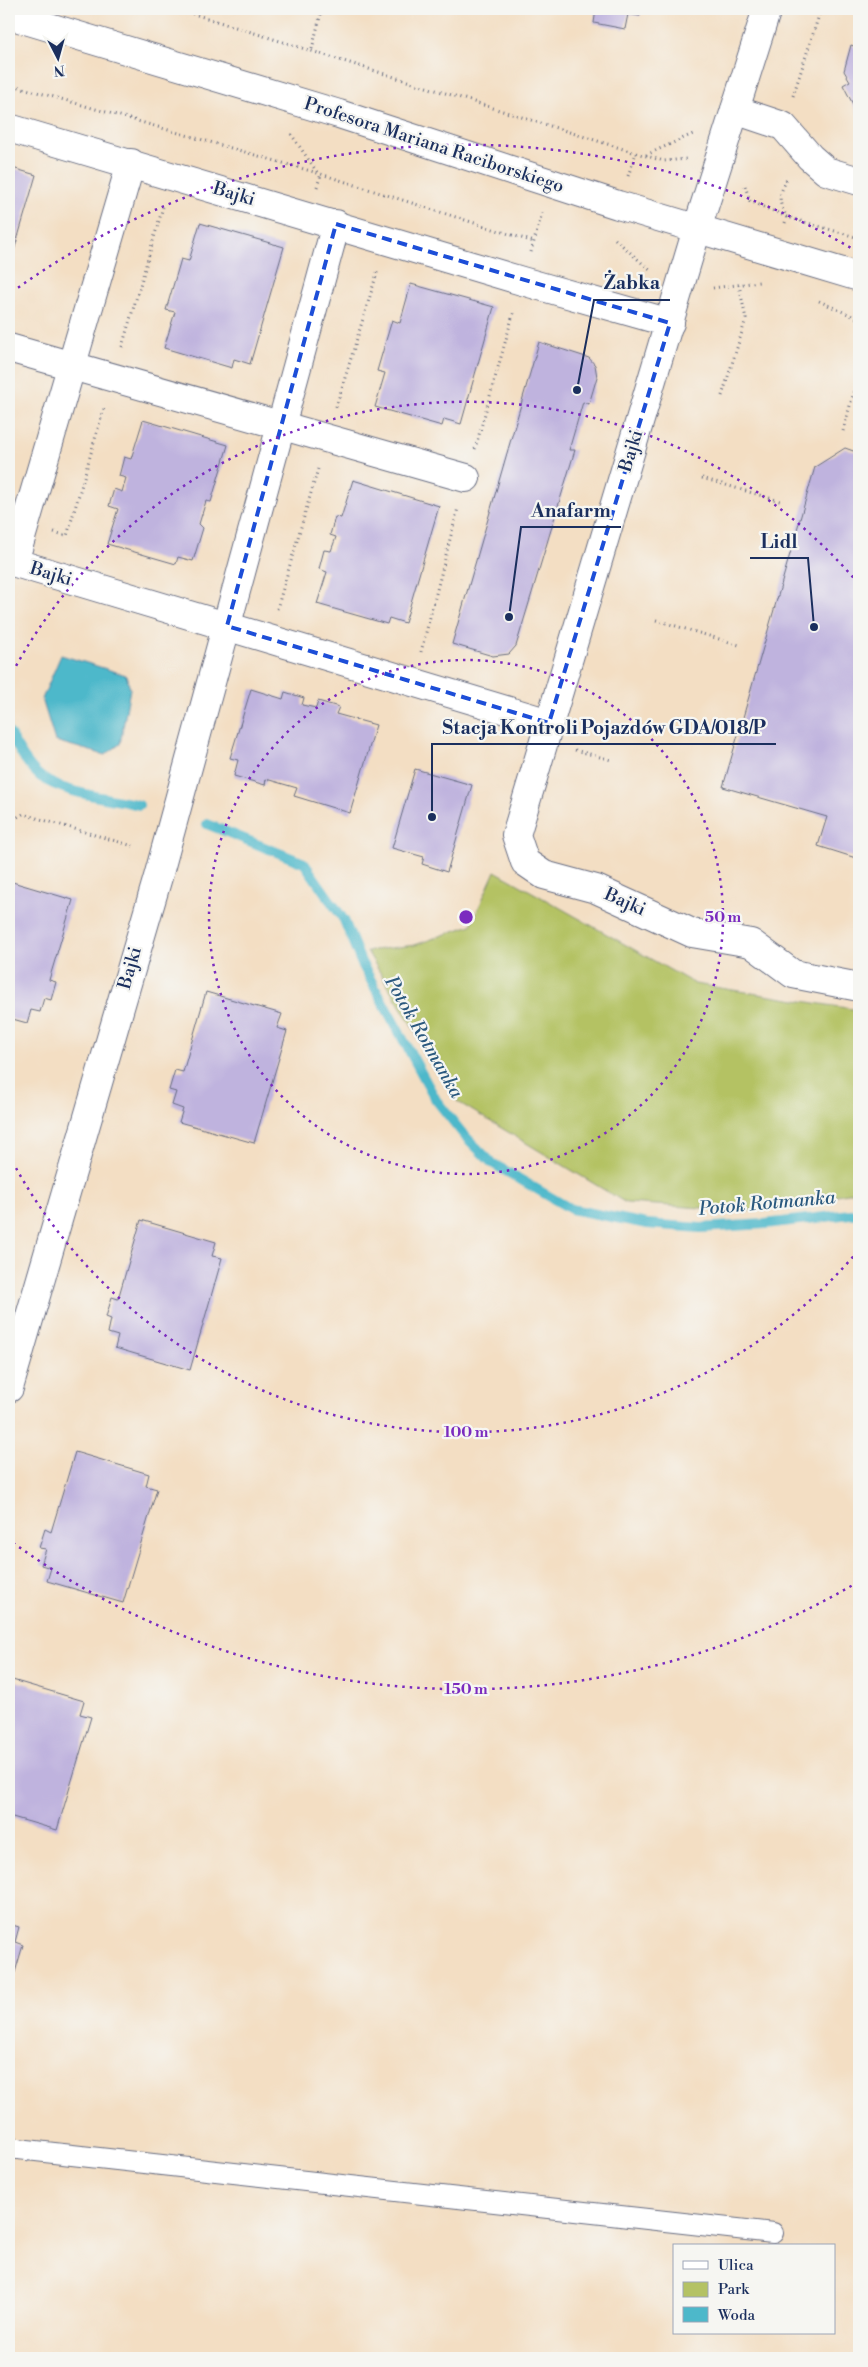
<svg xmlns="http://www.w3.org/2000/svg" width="868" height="2367" font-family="'Libre Bodoni',serif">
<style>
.green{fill:#b4c264;stroke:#687861}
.water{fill:#4db8ca;stroke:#347494}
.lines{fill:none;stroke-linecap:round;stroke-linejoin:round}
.stream{stroke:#4db8ca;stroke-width:10}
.building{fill:#bfb3de}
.service-casing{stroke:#676c81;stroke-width:22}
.minor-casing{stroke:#676c81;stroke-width:30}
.secondary-casing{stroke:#676c81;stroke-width:30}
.path{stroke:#676c81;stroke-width:3;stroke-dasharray:1 4;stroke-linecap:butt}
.service{stroke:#fff;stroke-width:20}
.minor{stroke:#fff;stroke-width:28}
.secondary{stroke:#fff;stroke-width:28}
.marked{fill:none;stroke:#1d4ed8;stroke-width:4;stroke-dasharray:10 6;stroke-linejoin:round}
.ring{fill:none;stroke:#7b2cbf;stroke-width:2.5;stroke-dasharray:2.5 5}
.labels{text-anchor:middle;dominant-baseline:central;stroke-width:4.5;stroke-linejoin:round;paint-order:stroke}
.street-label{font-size:18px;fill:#1b2f5e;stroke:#f6f6f2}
.water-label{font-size:19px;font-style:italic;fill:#2a587e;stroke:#f6f6f2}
.centre{fill:#7b2cbf;stroke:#f6f6f2;stroke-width:2.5}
.ring-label{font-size:15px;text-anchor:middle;font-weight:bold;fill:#7b2cbf;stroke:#f6f6f2;stroke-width:4.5;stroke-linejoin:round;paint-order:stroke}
.leader{fill:none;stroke:#1b2f5e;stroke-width:2}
.callout-dot{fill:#1b2f5e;stroke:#f6f6f2;stroke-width:2}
.callout-label{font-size:19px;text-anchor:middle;font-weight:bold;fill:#1b2f5e;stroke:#f6f6f2;stroke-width:4.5;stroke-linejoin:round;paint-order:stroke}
</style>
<rect width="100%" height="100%" fill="#f6f6f2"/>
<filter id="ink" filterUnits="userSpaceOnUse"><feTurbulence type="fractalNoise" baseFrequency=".02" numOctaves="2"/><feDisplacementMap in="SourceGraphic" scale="10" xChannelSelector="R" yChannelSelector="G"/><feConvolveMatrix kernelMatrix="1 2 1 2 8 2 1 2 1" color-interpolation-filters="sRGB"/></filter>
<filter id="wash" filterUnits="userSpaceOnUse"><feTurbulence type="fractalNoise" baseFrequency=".0096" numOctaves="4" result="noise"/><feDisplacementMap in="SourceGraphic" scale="20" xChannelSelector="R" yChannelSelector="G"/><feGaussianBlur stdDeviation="1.12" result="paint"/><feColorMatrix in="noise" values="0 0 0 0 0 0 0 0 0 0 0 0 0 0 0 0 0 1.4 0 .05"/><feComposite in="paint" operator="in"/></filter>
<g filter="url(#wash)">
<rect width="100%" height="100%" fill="#f3dec3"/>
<path class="green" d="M495,871l200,113 164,26v181l-111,20 -122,-8 -168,-101 -91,-151 48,-6 56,-20z"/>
<path class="water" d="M61,655l65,20 4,14 -10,55 -15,11 -50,-14 -13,-42z"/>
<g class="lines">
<g class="stream">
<path d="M9,733c9,15 18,33 32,44 23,17 70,21 98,28"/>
<path d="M207,824l97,39 40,57 17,42 75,138 27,34 29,29 79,46 76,15 54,4 64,-4 94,-11"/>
</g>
</g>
<g id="blocks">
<g class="building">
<path d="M596,9h46l-2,7 -12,-2 -3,15 -31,-6z"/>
<path d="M851,45l8,3v68l-16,-31 7,-4 -6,-10z"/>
<path d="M9,167l27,8 -27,93z"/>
<path d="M200,223l84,24 -34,117 -16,-5 -2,9 -68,-20 11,-36 -9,-2 15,-51 8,2z"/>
<path d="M411,284l83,23 -33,117 -17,-5 -2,7 -67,-19 10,-34 -8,-2 15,-51 8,3z"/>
<path d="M539,342l50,16 6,7 2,12 -8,27 -6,-2 -14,48h6l-59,196 -7,8 -16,2 -41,-12z"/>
<path d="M143,420l85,25 -17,57 -5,-1 -7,23 4,4 -10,33 -15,-4 -2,7 -69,-20 11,-35 -9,-3 5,-17 8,3 4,-14 -7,-2 5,-19 7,2z"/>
<path d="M845,448l14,5v406l-41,-13 9,-29 -104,-30 92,-320z"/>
<path d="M353,480l86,26 -34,117 -16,-5 -2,6 -70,-20 10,-32 -8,-3 5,-19 7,1 5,-14 -6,-2 5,-18 6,1z"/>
<path d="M251,689l32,10 2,-7 19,6 -2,7 14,3 2,-7 21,6 -3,7 40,11 -26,88 -56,-17 3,-8 -31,-9 -1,6 -31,-9 4,-16 -8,-2z"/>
<path d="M415,769l57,16 -25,87 -25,-8 2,-7 -32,-9z"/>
<path d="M9,881l64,19 -24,80 7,2 -5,18 -7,-2 -4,14 -9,-2 -4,13 -18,-5z"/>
<path d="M206,992l76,22 -5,14 10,3 -33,112 -75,-21 4,-13 -11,-4 4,-13 -7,-2 6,-20 8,2z"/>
<path d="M141,1220l75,22 -4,14 10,2 -32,112 -75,-22 3,-12 -10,-3 3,-14 -5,-2 6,-20 6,2z"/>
<path d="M75,1452l74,22 -3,12 11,3 -34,114 -76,-22 4,-13 -10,-3 5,-16 -7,-1 6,-19 6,3z"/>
<path d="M9,1679l75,22 -4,13 11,3 -34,113 -48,-14z"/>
<path d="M9,1924l10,3 -4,15 8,3 -14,48z"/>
</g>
</g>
</g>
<g filter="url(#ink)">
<use href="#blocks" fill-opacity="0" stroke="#676c81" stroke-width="1"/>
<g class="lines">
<g class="service-casing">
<path id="service" d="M9,2148l764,85"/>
</g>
<g class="minor-casing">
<g id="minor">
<path d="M767,9l-70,220 -181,606 9,27 19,13 52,14 96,44 59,10 42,31 66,13"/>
<path d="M735,110l48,16 27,31 16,14 33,10"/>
<path d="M9,128l513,153 148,42"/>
<path d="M9,348l457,130"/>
<path d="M9,561l540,162"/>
<path d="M14,562l117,-399"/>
<path d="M9,1388l149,-511 178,-653"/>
</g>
</g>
<g class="secondary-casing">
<path id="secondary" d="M9,15l330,99 279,91 241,72"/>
</g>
<g class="path">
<path d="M178,9l458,144 28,8 23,-2"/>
<path d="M312,49l10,-40"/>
<path d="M9,84l312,90 213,68"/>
<path d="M793,96l28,-87"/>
<path d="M291,134l26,38"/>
<path d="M646,155l49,-22"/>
<path d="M628,176l8,-23"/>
<path d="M745,186l5,15 37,16 72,21"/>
<path d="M317,187l4,-13"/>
<path d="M785,223l2,-6c-10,-16 -8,-22 0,-38"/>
<path d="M615,239l36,32"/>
<path d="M531,252l11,-39"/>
<path d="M713,288l46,-6"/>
<path d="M819,301l40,18"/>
<path d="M122,347l41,-140"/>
<path d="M722,396l24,-77 -7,-34"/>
<path d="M336,407l42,-137"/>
<path d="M843,431l16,-58"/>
<path d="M475,449l39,-138"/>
<path d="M702,478l81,24"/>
<path d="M54,532l13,4 37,-128"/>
<path d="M277,609l41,-140"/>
<path d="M656,620l83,25"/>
<path d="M421,652l37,-144"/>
<path d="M575,750l36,10"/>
<path d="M9,822l14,-8 110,32"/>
</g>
<use href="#service" class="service"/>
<use href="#minor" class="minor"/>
<use href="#secondary" class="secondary"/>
</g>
</g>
<path class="marked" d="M336,224l334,99 -121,400 -322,-97z"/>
<g class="ring">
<circle cx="466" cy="917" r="257"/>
<path d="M858 1251A515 515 0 0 1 9 1155M9 679A515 515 0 0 1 858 583"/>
<path d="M858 1582A772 772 0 0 1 12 1542M12 292A772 772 0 0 1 858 252"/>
</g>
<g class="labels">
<g class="street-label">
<text transform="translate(434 145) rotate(18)">Profesora Mariana Raciborskiego</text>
<text transform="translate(234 194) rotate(17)">Bajki</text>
<text transform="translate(631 451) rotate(-73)">Bajki</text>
<text transform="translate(51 574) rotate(17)">Bajki</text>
<text transform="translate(625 902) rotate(24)">Bajki</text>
<text transform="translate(130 968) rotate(-74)">Bajki</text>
</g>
<g class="water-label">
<text transform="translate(424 1037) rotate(60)">Potok Rotmanka</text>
<text transform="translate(767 1203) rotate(-5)">Potok Rotmanka</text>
</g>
</g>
<circle cx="466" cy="917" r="8" class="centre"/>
<g class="ring-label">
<text x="723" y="922">50 m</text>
<text x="466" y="1437">100 m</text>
<text x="466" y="1694">150 m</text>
</g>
<path class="leader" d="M577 390L594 300H670M509 617L521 527H621M814 627L808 558H750M432 817L432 744H776"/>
<g class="callout-dot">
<circle cx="577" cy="390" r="5"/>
<circle cx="509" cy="617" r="5"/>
<circle cx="814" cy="627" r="5"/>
<circle cx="432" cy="817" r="5"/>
</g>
<g class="callout-label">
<text x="632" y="289">Żabka</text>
<text x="571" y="517">Anafarm</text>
<text x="779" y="548">Lidl</text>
<text x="604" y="734">Stacja Kontroli Pojazdów GDA/018/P</text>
</g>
<rect width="868" height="2367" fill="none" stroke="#f6f6f2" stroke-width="30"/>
<rect x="673" y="2244" width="162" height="90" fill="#f6f6f2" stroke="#9ea6b7"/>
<rect x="683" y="2261" width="25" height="8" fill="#ffffff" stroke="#9ea6b7"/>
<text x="718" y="2270" font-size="15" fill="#1b2f5e">Ulica</text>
<rect x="683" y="2282" width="25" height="15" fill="#b4c264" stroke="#9ea6b7"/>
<text x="718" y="2294" font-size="15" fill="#1b2f5e">Park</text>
<rect x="683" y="2307" width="25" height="15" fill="#4db8ca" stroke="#9ea6b7"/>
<text x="718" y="2320" font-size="15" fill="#1b2f5e">Woda</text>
<g transform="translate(58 58) rotate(174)" stroke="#f6f6f2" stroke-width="4" paint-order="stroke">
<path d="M0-4L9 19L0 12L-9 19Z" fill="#1b2f5e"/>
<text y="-8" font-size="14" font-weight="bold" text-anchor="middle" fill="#1b2f5e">N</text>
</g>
</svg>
